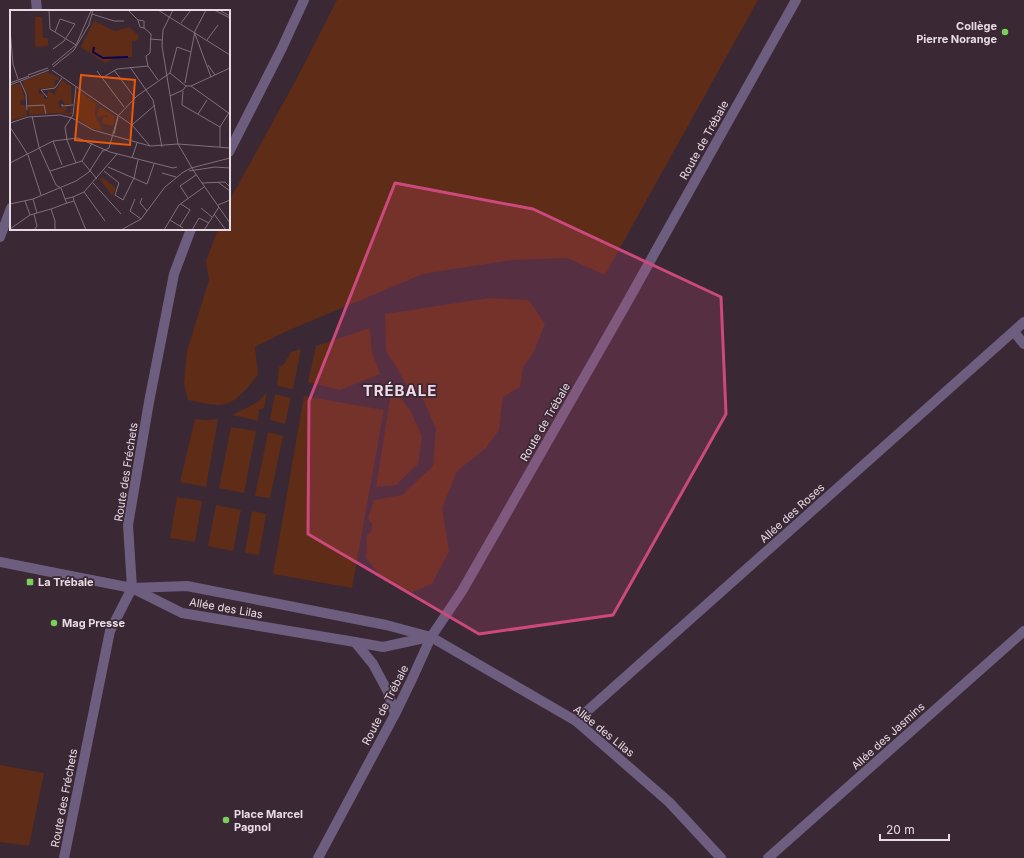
<svg xmlns="http://www.w3.org/2000/svg" width="1024" height="858" font-family="Inter,sans-serif">
<style>
.green{fill:#5e2c17}
.lines{fill:none;stroke-linecap:round;stroke-linejoin:round}
.minor{stroke:#6d5e7f;stroke-width:10}
.marked{fill:#cc497d;fill-opacity:0.2;stroke:#cc497d;stroke-width:3;stroke-linejoin:round}
.poi-dot{fill:#79d158;stroke:#3a2835;stroke-width:1.5}
.labels{text-anchor:middle;dominant-baseline:central;stroke-width:3.5;stroke-linejoin:round;paint-order:stroke}
.poi-label{font-size:11px;font-weight:bold;fill:#e8dce4;stroke:#3a2835;text-anchor:start}
.street-label{font-size:11px;fill:#e8dce4;stroke:#3a2835}
.district-label{font-size:15px;font-weight:bold;letter-spacing:1px;fill:#f3daeb;stroke:#3a2835}
.inset-river{fill:none;stroke:#0c024d;stroke-width:2}
.inset-road{fill:none;stroke:#80707b;stroke-width:1}
.view{fill:#e8590c;fill-opacity:0.15;stroke:#e8590c;stroke-width:2}
.inset-edge{fill:none;stroke:#e8dce4;stroke-width:2}
</style>
<rect width="100%" height="100%" fill="#3a2835"/>
<g class="green">
<path d="M337,0h421l-153,275 -38,-17 -56,2 -88,14 -136,57 -32,16 3,28c-11,13 -23,31 -42,30 -9,-1 -19,-3 -28,-5l-4,-16 3,-33 22,-71 -3,-19 12,-32h11v-25l3,-8 65,-118z"/>
<path d="M489,298l40,2 16,24 -10,25 -12,19 -3,19 -17,10 -4,33 -13,18 -29,23 -15,37 7,43 -17,33 -20,8 -28,-11 -18,-23 1,-24 4,-2 1,-8 -4,-6 6,-18 28,-5 31,-29 3,-37 -12,-28 -18,-17 -20,-34 -1,-36z"/>
<path d="M370,328l2,24 8,22 -40,16 -32,-8 8,-36z"/>
<path d="M301,349l-8,40 -16,-3 2,-19 6,-4 6,-11z"/>
<path d="M392,387l18,23 12,26 -4,28 -22,21 -20,2z"/>
<path d="M267,392l-3,16 -5,2 -1,11 -26,-6 26,-13z"/>
<path d="M275,394l16,4 -6,26 -15,-4z"/>
<path d="M304,396l80,14 -32,178 -79,-14z"/>
<path d="M195,419l11,1 12,-1 -12,68 -26,-5z"/>
<path d="M231,427l25,4 -12,62 -25,-5z"/>
<path d="M268,432l15,4 -13,62 -15,-2z"/>
<path d="M177,497l25,4 -7,41 -25,-4z"/>
<path d="M216,505l25,5 -8,41 -25,-5z"/>
<path d="M252,511l14,3 -7,41 -14,-2z"/>
<path d="M0,765l44,8 -15,73 -29,-4z"/>
</g>
<g class="lines">
<g class="minor">
<path d="M36,0l1,11"/>
<path d="M229,152l53,-104 22,-48"/>
<path d="M0,237l11,-29"/>
<path d="M1014,332l10,12"/>
<path d="M0,562l81,16 51,10 55,-2 199,39 45,12 145,84 93,81 52,56"/>
<path d="M134,589l48,24 173,29 28,5 46,-10"/>
<path d="M355,642l18,22 15,28 7,22"/>
<path d="M576,721l448,-399"/>
<path d="M64,858l46,-227 22,-43 -4,-63 21,-123 25,-128 17,-45"/>
<path d="M318,858l77,-144 17,-35 19,-42 31,-46 163,-285 171,-306"/>
<path d="M768,858l256,-227"/>
</g>
</g>
<path class="marked" d="M395,183l138,26 188,88 5,117 -113,201 -134,19 -171,-100 1,-133z"/>
<g class="poi-dot">
<circle cx="1005" cy="32" r="4"/>
<rect x="26" y="578" width="8" height="8" rx="2"/>
<circle cx="54" cy="623" r="4"/>
<circle cx="226" cy="820" r="4"/>
</g>
<g class="labels">
<g class="poi-label">
<text x="997" y="26" text-anchor="end">Collège<tspan x="997" dy="13">Pierre Norange</tspan></text>
<text x="38" y="582">La Trébale</text>
<text x="62" y="623">Mag Presse</text>
<text x="234" y="814">Place Marcel<tspan x="234" dy="13">Pagnol</tspan></text>
</g>
<g class="street-label">
<text transform="translate(704 140) rotate(-61)">Route de Trébale</text>
<text transform="translate(545 422) rotate(-60)">Route de Trébale</text>
<text transform="translate(126 472) rotate(-81)">Route des Fréchets</text>
<text transform="translate(792 513) rotate(-42)">Allée des Roses</text>
<text transform="translate(226 608) rotate(10)">Allée des Lilas</text>
<text transform="translate(385 705) rotate(-63)">Route de Trébale</text>
<text transform="translate(604 731) rotate(39)">Allée des Lilas</text>
<text transform="translate(888 736) rotate(-42)">Allée des Jasmins</text>
<text transform="translate(64 798) rotate(-79)">Route des Fréchets</text>
</g>
<g class="district-label">
<text x="400" y="390">TRÉBALE</text>
</g>
</g>
<g transform="translate(10 10)">
<rect width="220" height="220" fill="#3a2835"/>
<path d="M25,7h7l1,21h5v8l-13,1zM84,11l21,10 14,-4 10,9 -1,4 -6,1v16l-16,1 -11,5 -24,-16zM37,62l13,6 -6,3 1,6 -16,2v5h5v5h3l1,-9 7,5v-4l7,-11 9,6 1,18 -7,1 -3,-6 -4,3 2,6 8,-2 -3,7h5l2,-7v8l-3,1 -12,-2 -28,2 -1,-21 -4,-4 -1,-9zM10,74l5,15 -5,2 1,4h5l1,11 -17,5v-35zM69,81l17,12 -1,12 7,15 -11,-2 -16,-11v-24zM89,97l16,9 -2,10 -11,-3 1,-7 6,3 -2,-4 -10,2z" fill="#5e2c17"/>
<path d="M91,31l12,2 -1,9 5,3 8,-1 5,-6v8l-22,3 -21,-10 3,-6 7,4z" fill="#5e2c17"/>
<path d="M92,167l14,11 -4,8 -12,-17z" fill="#5e2c17"/>
<path class="inset-river" d="M84,37l-1,5 10,6 25,-1"/>
<path class="inset-road" d="M39,0l1,19 26,16M118,0l10,10 2,7 4,1v-7l-6,-1M148,0l72,45M163,0l-10,20 -1,16 16,98 17,29 35,50M204,0l16,8M209,0l11,6M82,4l22,7h10M171,13l10,-13M134,18l7,6 -1,19 -4,3 2,10 10,14M0,19l3,35 5,15M185,24l16,43M140,29l12,1M197,30l11,-15M43,39l11,-8 11,-17 -15,-5 -5,13M42,55l24,-20 15,-34M198,55l7,10M43,57l21,-17 15,-25 4,-15M120,57l23,33 9,47M42,60l80,55 18,21M104,60l21,28M87,61l27,36M160,63l7,-26 14,5M18,65l20,-7M92,68l15,-9 31,-3M10,71l6,13 1,16M0,73l19,-7M175,73l10,-52 11,-21M0,75l39,-15M181,76l39,28M173,81l-1,14 38,22M160,86l13,-6 3,-4h5l39,-18M37,87l-6,-7 14,-2 7,-10M52,94v2l11,-1M17,96l17,-1 2,9M188,104l9,-14M22,106l7,31 17,38 5,3 4,11M0,113l18,-6 32,-2 12,3 21,12 57,16 28,-2 52,4M122,115l23,-20M0,117l18,28 13,40M104,124l4,-17M43,131l9,24M210,137v-20l10,-16M93,141l6,-3 9,-32 19,-20 33,-23 16,13M122,148l5,-15M72,151l15,18M0,153l43,-22 25,-3 32,14 63,16 4,-1M66,153l-9,-23 -2,-13 8,-12 3,-28M98,157l39,17 7,-20M40,161l32,-10 10,-18M94,161l15,12 -4,12 8,5 11,-22 4,-18M179,161l26,-4 15,1M152,163l14,4M83,173l28,31M192,173l23,-1 5,5M209,173l11,8M74,182l21,29M63,187l11,-5 33,-38M132,188l-2,5 7,8M178,188l-8,-12 16,-11M23,189l4,14M125,189l-5,12 11,8M15,191l5,14M64,191l12,29M0,194l23,-5 43,-18 13,-9 14,-22M208,195l12,-5M191,198l11,9M41,199l4,12v9M24,204l3,12 -3,4M204,204l11,15M160,210l13,8M170,216l10,-16 -9,-6M0,219l20,-14 21,-6 16,-6 7,-2 -1,-4 -8,2 2,4M111,220l20,-11 24,-32 17,-14 9,-5 39,-10M154,220l15,-25 25,-18M182,220l7,-12 10,5M194,220l15,-23"/>
<path class="view" d="M71,65l54,5 -5,65 -55,-5z"/>
<rect width="220" height="220" class="inset-edge"/>
</g>
<path d="M880 834v6h69v-6" fill="none" stroke="#e8dce4" stroke-width="2"/>
<text x="886" y="834" font-size="12" fill="#e8dce4" stroke="#3a2835" stroke-width="3" paint-order="stroke">20 m</text>
</svg>
